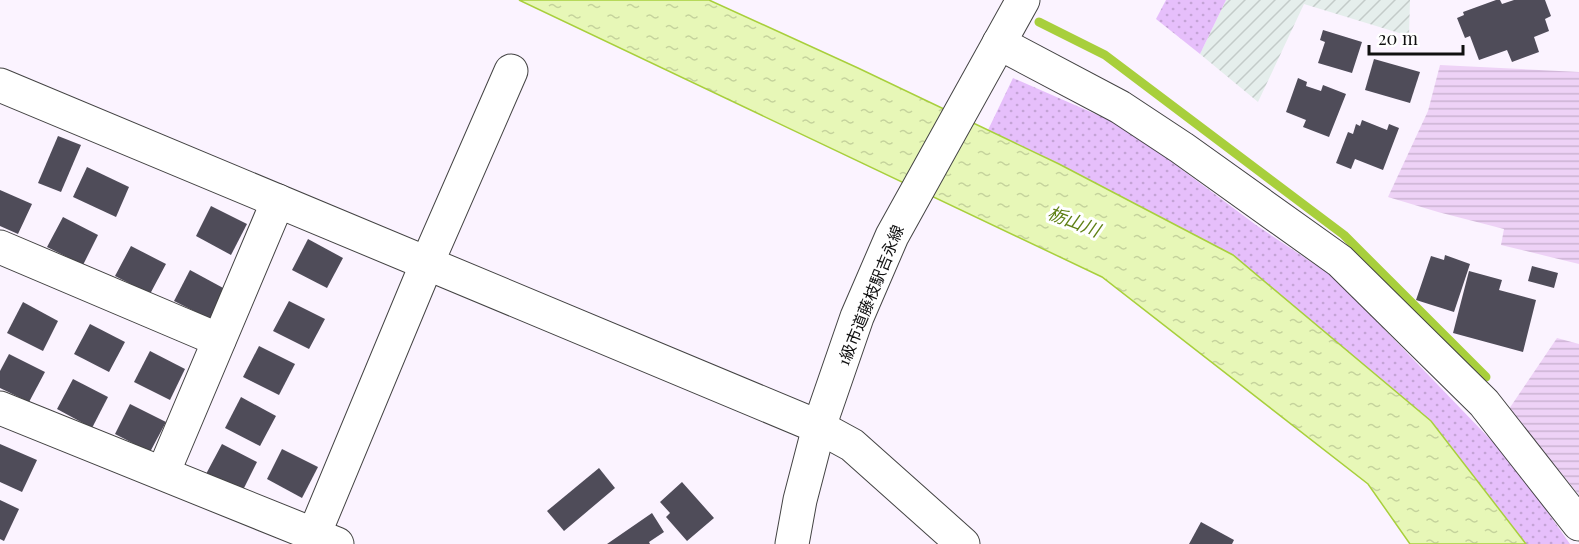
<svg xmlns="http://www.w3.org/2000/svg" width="1579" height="544" font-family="'Playfair Display','Noto Sans JP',serif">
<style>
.industrial{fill:url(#industrial-furrows)}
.farmland{fill:url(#farmland-rules)}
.sand{fill:url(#sand-dots)}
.water{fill:url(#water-ripples);stroke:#a8cf3c;stroke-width:1.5}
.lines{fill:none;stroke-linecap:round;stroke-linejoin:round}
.stream{stroke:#a8cf3c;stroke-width:9}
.building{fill:#4f4c59}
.minor-casing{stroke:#434343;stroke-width:35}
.tertiary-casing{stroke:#434343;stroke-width:35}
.minor{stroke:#fff;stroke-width:33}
.tertiary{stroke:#fff;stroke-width:33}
.labels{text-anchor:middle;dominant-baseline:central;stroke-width:6;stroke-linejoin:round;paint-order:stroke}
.street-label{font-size:16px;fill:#101010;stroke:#fff}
.water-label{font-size:18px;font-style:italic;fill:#5f8015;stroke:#fff}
</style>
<defs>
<pattern id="industrial-furrows" width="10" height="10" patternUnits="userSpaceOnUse" patternTransform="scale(1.5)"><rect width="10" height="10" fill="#e5eeec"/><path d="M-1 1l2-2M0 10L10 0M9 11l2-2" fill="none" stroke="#c3cbc9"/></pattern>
<pattern id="farmland-rules" width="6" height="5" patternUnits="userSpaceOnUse" patternTransform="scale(1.5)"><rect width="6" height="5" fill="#eed2f6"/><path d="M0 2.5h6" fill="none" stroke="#cbb3d2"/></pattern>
<pattern id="sand-dots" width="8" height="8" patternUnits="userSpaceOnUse" patternTransform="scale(1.5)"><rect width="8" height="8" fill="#e6bffb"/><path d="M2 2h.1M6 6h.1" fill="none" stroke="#c4a3d6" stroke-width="1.8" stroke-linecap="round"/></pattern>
<pattern id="water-ripples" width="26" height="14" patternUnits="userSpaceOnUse" patternTransform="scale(1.5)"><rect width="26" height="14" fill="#e7f7b7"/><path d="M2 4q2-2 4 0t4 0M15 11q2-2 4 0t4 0" fill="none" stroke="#c5d39c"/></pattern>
</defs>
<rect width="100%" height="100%" fill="#fbf3ff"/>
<path class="industrial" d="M1226,0h184l-1,36 -105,-32 -46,98 -58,-48z"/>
<g class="farmland">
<path d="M1440,65l139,7v192l-78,-19 3,-16 -66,-17 -50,-15 40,-86z"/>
<path d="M1557,338l22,6v151l-70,-86z"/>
</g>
<g class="sand">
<path d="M1166,0h60l-26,54 -44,-35z"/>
<path d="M1013,78l112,49 131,98 79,53 179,186 56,80h-44l-95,-123 -372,-257 -71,-34z"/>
</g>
<path class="water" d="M519,0h190l149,68 201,96 174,91 198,166 95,123h-116l-42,-60 -266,-207z"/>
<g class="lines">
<path class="stream" d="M1039,22l66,33 239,180 142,142"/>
</g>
<g class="building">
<path d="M1496,0h4l2,4 12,-4h31l6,16 -6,3 4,12 -15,6 5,15 -27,10 -5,-12 -28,10 -9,-24 -5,2 -8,-20 7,-3 -1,-3z"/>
<path d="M1323,30l39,12 -10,31 -34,-10 7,-21 -5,-2z"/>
<path d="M1374,59l46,13 -10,31 -45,-13z"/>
<path d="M1298,78l9,4 -1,4 15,5 2,-6 23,9 -17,43 -26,-10 3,-7 -20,-8z"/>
<path d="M1362,120l25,10 2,-6 10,4 -16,42 -28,-11 -4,10 -15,-6 12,-31 5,2 3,-10 4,2z"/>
<path d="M58,136l23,9 -20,47 -23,-9z"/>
<path d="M87,167l42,20 -13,30 -43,-20z"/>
<path d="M0,190l32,14 -14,30 -18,-8z"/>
<path d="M211,206l36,18 -16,31 -35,-19z"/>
<path d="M63,217l35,18 -15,30 -36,-18z"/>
<path d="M308,239l35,19 -16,30 -35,-18z"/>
<path d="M131,246l35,18 -16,30 -35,-18z"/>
<path d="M1445,255l25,9 -16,48 -38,-12 15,-44 13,4z"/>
<path d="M1532,266l26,7 -4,15 -26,-7z"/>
<path d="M190,270l35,19 -15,30 -36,-18z"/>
<path d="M1469,271l33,9 -3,10 37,10 -13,52 -70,-19z"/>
<path d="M289,301l36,18 -16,30 -36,-18z"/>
<path d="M23,302l35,19 -15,30 -36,-18z"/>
<path d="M90,324l35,18 -16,30 -35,-18z"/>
<path d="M259,346l36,18 -16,31 -36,-18z"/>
<path d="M150,351l35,18 -15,31 -36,-18z"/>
<path d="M9,354l36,18 -16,30 -29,-14v-17z"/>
<path d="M73,379l35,18 -16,31 -35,-19z"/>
<path d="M241,397l35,19 -16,30 -35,-18z"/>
<path d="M130,404l36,18 -16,30 -35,-18z"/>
<path d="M0,444l37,16 -15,32 -22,-10z"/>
<path d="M222,444l35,18 -15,30 -36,-18z"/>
<path d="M282,449l36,18 -16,31 -35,-19z"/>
<path d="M599,468l16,20 -51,43 -17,-20z"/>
<path d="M682,482l32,36 -27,23 -21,-24 4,-4 -10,-11z"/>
<path d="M0,500l19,9 -15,32 -4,-2z"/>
<path d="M652,513l12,19 -15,10 1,2h-43z"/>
<path d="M1201,522l33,18 -2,4h-43z"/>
</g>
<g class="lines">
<g class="minor-casing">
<g id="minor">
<path d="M999,43l121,64 62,41 158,113 144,142 95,121"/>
<path d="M0,85l819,342 33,18 111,99"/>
<path d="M0,247l219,93"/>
<path d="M0,408l337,136"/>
<path d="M163,473l115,-272"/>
<path d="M310,544l117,-281 84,-192"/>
</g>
</g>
<g class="tertiary-casing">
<path id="tertiary" d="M792,544l8,-44 19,-73 38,-110 35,-81 131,-236"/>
</g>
<use href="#minor" class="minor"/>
<use href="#tertiary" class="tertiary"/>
</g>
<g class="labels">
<g class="street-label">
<text transform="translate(870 295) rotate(-68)">1級市道藤枝駅吉永線</text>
</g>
<g class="water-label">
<text transform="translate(1074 221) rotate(21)">栃山川</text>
</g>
</g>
<path d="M1369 45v9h94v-9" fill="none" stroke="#101010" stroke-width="3"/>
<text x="1378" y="45" font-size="18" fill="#101010" stroke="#ffffff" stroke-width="4.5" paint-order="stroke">20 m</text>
</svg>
